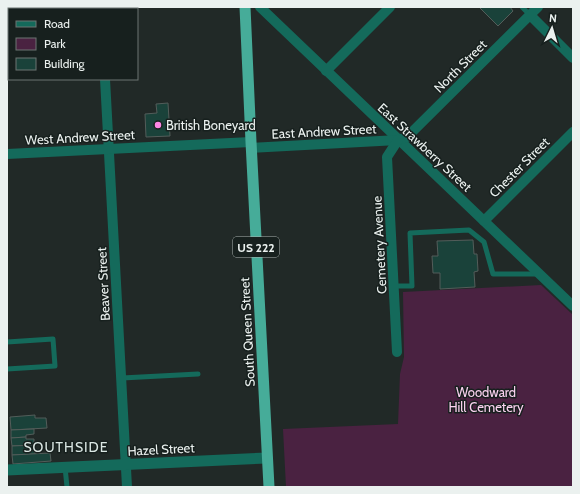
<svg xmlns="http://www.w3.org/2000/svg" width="580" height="494" font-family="Cabin,sans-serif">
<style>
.green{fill:#4a2241}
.building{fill:#1a423a;stroke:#535d5a}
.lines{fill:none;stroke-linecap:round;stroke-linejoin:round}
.service{stroke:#146a5b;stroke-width:5}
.minor{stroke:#146a5b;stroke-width:10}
.tertiary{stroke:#146a5b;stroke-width:11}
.trunk{stroke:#46ac99;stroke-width:11}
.poi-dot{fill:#fc86e3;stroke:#17201e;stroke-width:1.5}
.labels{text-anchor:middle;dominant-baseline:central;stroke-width:3;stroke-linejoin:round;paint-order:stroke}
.shield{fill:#17201e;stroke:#abb2b0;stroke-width:1}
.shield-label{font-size:12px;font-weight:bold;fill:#ebf1ef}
.street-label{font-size:13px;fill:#ebf1ef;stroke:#17201e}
.poi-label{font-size:13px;fill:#ebf1ef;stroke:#17201e;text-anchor:start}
.park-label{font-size:13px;fill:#fbd2f0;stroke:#17201e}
.neighbourhood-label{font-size:14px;letter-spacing:1px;fill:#dbe7e4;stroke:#17201e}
</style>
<rect width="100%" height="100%" fill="#212927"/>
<path class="green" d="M541,285l32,30v172h-287l-3,-58 115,-5 2,-50 4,-17 -1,-65z"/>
<g class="building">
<path d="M479,7h31l3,4 -15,15z"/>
<path d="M168,103l2,33 -24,1 -1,-23 12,-1 -1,-9z"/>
<path d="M473,240l1,14h3l1,17 -4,1 1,15 -35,2v-16h-7l-1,-17h6l-1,-15z"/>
<path d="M35,415v3h11l1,10 -36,2 -1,-13z"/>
<path d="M34,429v5l-8,1v2l-15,1v-8z"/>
<path d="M26,437v2h8v6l-22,1 -1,-8z"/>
<path d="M34,445l1,9 -23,1v-9z"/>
<path d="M50,453l1,8 -38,3 -1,-9z"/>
</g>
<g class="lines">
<g class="service">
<path d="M522,7l8,8"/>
<path d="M393,286h19l-2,-53 59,-3 15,12 9,32h46"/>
<path d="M7,342l46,-3 2,27 -48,3"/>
<path d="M122,378l76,-4"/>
<path d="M65,467l2,20"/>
</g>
<g class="minor">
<path d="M102,7v2"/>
<path d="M260,7l313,299"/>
<path d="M530,15l43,43"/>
<path d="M326,71l64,-64"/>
<path d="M105,79l22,408"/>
<path d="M251,148l147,-8 9,-3 131,-130"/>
<path d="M7,154l244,-12"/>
<path d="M484,221l89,-89"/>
<path d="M397,352l-10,-195 11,-17"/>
</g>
<path class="tertiary" d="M7,470l260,-12"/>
<path class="trunk" d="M245,7l6,135 18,345"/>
</g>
<circle class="poi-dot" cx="158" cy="125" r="4"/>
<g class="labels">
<rect class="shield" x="233" y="237" width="46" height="20" rx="3"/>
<g class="shield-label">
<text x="256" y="247">US 222</text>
</g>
<g class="street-label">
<text transform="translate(460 66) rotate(-45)">North Street</text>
<text transform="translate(324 131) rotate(-3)">East Andrew Street</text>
<text transform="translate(80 137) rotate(-3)">West Andrew Street</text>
<text transform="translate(425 147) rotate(43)">East Strawberry Street</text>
<text transform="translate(519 167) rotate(-45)">Chester Street</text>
<text transform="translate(379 245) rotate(-93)">Cemetery Avenue</text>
<text transform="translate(103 284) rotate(-93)">Beaver Street</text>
<text transform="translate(247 332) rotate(-93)">South Queen Street</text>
<text transform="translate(161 449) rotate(-3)">Hazel Street</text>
</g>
<g class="poi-label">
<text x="166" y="125">British Boneyard</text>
</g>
<g class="park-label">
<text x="486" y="392">Woodward<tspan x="486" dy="15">Hill Cemetery</tspan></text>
</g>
<g class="neighbourhood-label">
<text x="66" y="447">SOUTHSIDE</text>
</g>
</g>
<rect width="580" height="494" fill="none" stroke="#ebf1ef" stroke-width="16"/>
<rect x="8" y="8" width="130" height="72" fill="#17201e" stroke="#6c7472"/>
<rect x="16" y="21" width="20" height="6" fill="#146a5b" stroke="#6c7472"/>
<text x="44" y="28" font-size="12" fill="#ebf1ef">Road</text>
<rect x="16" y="38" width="20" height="12" fill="#4a2241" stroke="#6c7472"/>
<text x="44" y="48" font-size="12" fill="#ebf1ef">Park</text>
<rect x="16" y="58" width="20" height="12" fill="#1a423a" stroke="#6c7472"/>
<text x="44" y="68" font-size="12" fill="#ebf1ef">Building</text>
<g transform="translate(552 28) rotate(5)" stroke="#17201e" stroke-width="3" paint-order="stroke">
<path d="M0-3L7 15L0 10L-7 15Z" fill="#ebf1ef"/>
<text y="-6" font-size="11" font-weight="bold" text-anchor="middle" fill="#ebf1ef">N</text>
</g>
</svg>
